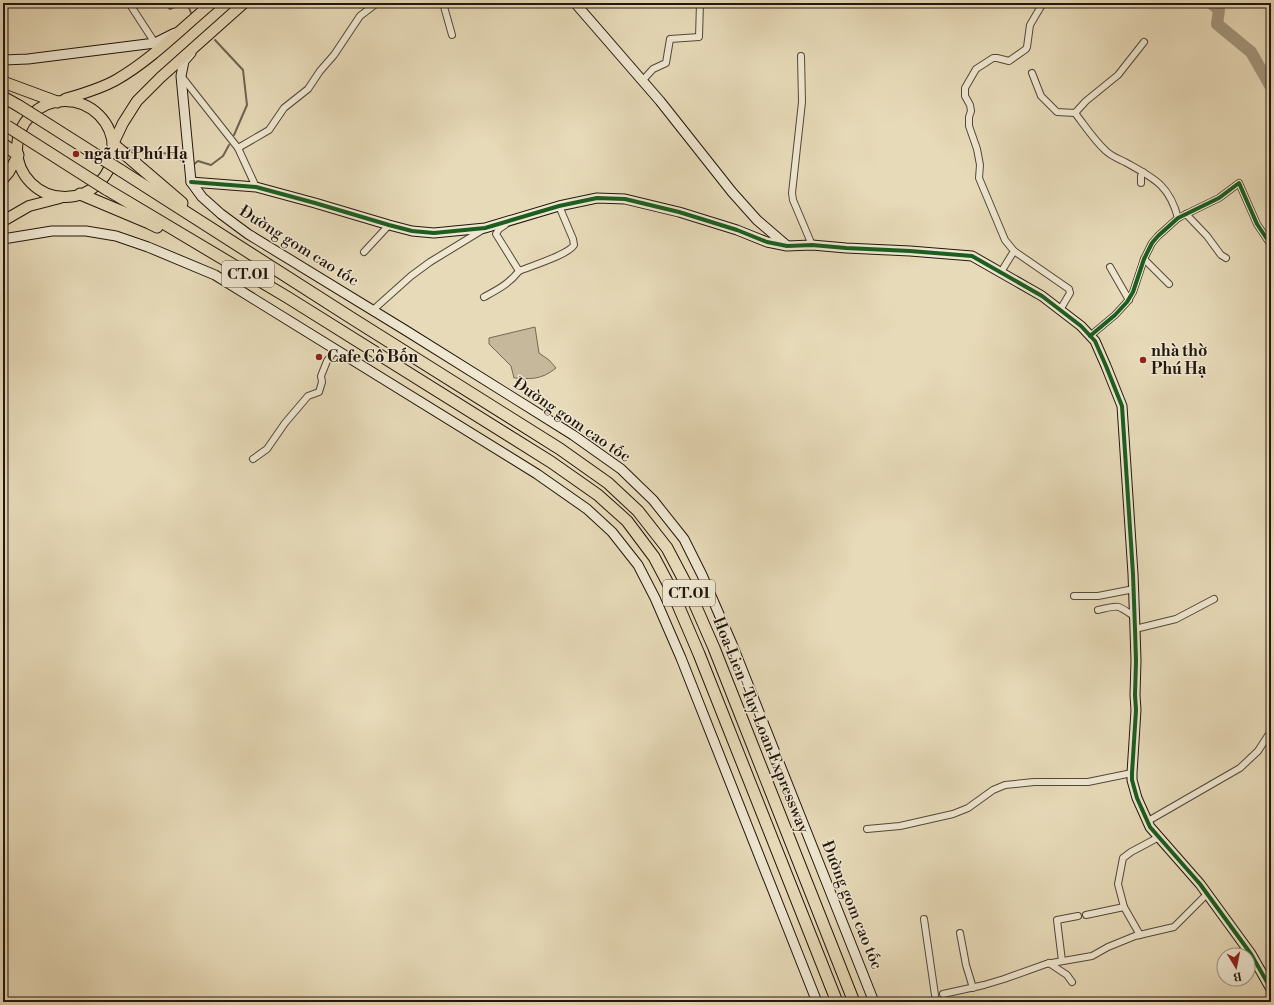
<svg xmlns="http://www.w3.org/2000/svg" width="1274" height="1005" font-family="'Libre Bodoni',serif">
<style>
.green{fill:#c6b99b;stroke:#746854}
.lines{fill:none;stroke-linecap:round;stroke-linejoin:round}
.stream{stroke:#706350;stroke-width:2}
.river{stroke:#a4977e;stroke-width:12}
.street-casing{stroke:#544737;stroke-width:8}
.secondary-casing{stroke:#23160c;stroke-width:11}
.primary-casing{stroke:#23160c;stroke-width:12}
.highway-casing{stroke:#23160c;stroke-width:13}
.street{stroke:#efe7d1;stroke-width:6}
.secondary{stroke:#efe7d1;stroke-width:9}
.primary{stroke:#e7dab8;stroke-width:10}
.highway{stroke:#e7dab8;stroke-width:11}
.highway-bridge-casing{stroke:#23160c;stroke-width:13;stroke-linecap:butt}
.highway-bridge{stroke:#e7dab8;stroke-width:11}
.cycleway-casing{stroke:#efe7d1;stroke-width:6}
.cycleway{stroke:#1b5e20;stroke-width:4}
.poi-dot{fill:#8f2418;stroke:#efe7d1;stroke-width:1.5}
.labels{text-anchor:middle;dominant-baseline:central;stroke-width:3;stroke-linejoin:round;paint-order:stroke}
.shield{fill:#efe7d1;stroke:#605547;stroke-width:1}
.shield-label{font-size:15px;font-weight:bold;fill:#23160c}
.poi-label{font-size:16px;font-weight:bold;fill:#23160c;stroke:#efe7d1;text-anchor:start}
.street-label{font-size:16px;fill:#23160c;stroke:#efe7d1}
</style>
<rect width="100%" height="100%" fill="#e7dab8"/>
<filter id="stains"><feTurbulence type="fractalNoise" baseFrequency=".005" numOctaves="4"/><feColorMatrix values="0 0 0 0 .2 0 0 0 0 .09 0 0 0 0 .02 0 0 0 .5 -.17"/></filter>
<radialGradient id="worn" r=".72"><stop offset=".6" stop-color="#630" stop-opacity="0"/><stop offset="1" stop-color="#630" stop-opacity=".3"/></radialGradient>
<path class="green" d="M535,327l4,26 10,7 7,8c-15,12 -25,11 -42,10l-3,-12 -22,-22v-6z"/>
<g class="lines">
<g class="stream">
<path d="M164,3l6,6 13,-6"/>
<path d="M187,3l4,10"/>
<path d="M215,40l28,30 4,35 -13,30"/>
<path d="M124,147l15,5 37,2 7,9"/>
<path d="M193,165l5,-4 13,4 12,-9 6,-11"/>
</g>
<path class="river" d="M1211,3l8,7 -2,14 34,28 20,35"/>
<g class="street-casing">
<g id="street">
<path d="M129,3l26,40"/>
<path d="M443,3l9,32"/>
<path d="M1144,42l-26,33 -32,26 -11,12c10,13 19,27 31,38 5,5 13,8 19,11 28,16 44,22 53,56"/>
<path d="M801,56l1,46 -10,91 1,7 19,45"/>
<path d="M1032,73l9,23 16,16 18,1"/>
<path d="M182,77l56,71"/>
<path d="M642,81l11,-12 13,-6 4,-24 29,-2 1,-34"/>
<path d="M1141,183v-7l2,-4"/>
<path d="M256,187l-18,-39 31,-18 15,-22 24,-19 12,-18 14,-16 26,-39 17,-13"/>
<path d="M1186,214l21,22 14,19 5,3"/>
<path d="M505,225l-6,4 -3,5 23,37"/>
<path d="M1014,251l55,38 1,4 -10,17"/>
<path d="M364,252l25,-27"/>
<path d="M1144,259l25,25"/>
<path d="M1110,267l19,33"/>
<path d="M1001,272l13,-21 -9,-11 -26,-62 1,-13 -3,-16 -8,-23v-9l2,-6 -1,-6 -5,-9v-8l11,-19 17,-11h4l12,3 17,-12 1,-2 3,-22 13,-22"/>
<path d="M484,297c13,-7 25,-13 35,-26 12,-5 49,-16 55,-26l-1,-6 -14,-33"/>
<path d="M373,310l38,-34 19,-14 54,-33"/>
<path d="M1090,336l25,-21 12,-13 6,-10 11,-33 8,-16 6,-7 20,-18 41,-20 20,-15 18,41 14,21"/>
<path d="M253,459l14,-10 18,-26 23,-27 11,-4 3,-10 -1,-6 6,-15 9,-12"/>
<path d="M1074,596h24l36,-7"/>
<path d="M1098,610c22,-5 18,-6 37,7"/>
<path d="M1135,629l41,-10 38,-20"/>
<path d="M1148,821l92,-53 18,-17 13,-20"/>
<path d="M867,829l33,-3 53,-12 15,-6 25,-18 12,-5 29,-3h54l44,-9"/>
<path d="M1124,907l-6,-23 5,-26 8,-6 28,-15"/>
<path d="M1086,915l38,-8 16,28"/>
<path d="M924,919l11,76"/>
<path d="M960,933l6,32 7,23"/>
<path d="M1062,961l-5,-41 21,-4"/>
<path d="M1049,963l18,12 5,7"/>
<path d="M943,994l41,-9 20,-6 42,-15 46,-8 16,-9 27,-11 39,-9 33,-33"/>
</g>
</g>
<g class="secondary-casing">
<g id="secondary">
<path d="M575,3l85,98 72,91 25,28 29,25"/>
<path d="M191,53l-7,8 -3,15 10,106 11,15 19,17 27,20 157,96 168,105 48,34 32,31 31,39 18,36 30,69 142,358"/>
<path d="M3,60l25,-1 127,-16 20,-10"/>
<path d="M191,182l65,5 59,16 74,22 23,6 22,2 51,-5 74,-22 38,-8 28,1 54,13 58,18 30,12 20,4 25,-1 34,3 64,3 62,5 70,40 39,30 14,15 11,25 16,40 11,168 2,55 1,32 -1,34 1,15 -4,63v7l5,18 13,29 50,57 51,70 20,35"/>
<path d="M3,239l49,-8h34l30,5 32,11 67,28 322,199 50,35 25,23 26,33 17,33 26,60 136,344"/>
</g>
</g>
<g class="primary-casing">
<g id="primary">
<path d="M65,99c17,-5 35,-10 51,-19 35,-20 65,-51 96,-77"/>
<circle cx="65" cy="149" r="48"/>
<path d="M113,144l10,-21 14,-22 24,-24 83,-74"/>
<path d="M3,179l6,-7 9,-17"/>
<path d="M3,221l26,-15 31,-8"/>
</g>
</g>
<g class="highway-casing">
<g id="highway">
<path d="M3,82l54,20"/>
<path d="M3,97l16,9"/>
<path d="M3,144l15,11"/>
<path d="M113,144l69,59"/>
<path d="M120,170l233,149 207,130 48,34 30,28 29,37 19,36 28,64 140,354"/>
<path d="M106,189l181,108 264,165 47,33 29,26 27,36 18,34 27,63 138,348"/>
<path d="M80,194l69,29 8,4"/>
</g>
</g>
<use href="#street" class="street"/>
<use href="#secondary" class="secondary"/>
<use href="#primary" class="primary"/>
<use href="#highway" class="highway"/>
<g class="highway-bridge-casing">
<g id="highway-bridge">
<path d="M19,106l101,64"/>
<path d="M7,126l99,63"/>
</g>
</g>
<use href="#highway-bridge" class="highway-bridge"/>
<g class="cycleway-casing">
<g id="cycleway">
<path d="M191,182l65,5 59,16 74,22 23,6 22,2 51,-5 74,-22 38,-8 28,1 54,13 58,18 30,12 20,4 25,-1 34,3 64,3 62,5 70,40 39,30 14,15 11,25 16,40 11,168 2,55 1,32 -1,34 1,15 -4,63v7l5,18 13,29 50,57 51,70 20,35"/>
<path d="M1090,336l25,-21 12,-13 6,-10 11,-33 8,-16 6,-7 20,-18 41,-20 20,-15 18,41 14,21"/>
</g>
</g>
<use href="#cycleway" class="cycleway"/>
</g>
<g class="poi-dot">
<circle cx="76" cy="154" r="4"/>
<circle cx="319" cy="357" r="4"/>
<circle cx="1143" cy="360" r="4"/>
</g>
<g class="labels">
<g class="shield">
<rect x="222" y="261" width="52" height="26" rx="3"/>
<rect x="663" y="580" width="52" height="26" rx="3"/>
</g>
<g class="shield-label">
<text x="248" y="274">CT.01</text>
<text x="689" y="593">CT.01</text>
</g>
<g class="poi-label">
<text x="84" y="154">ngã tư Phú Hạ</text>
<text x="1151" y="351">nhà thờ<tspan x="1151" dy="18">Phú Hạ</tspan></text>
<text x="327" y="357">Cafe Cô Bốn</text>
</g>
<g class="street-label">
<text transform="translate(299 246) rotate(32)">Đường gom cao tốc</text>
<text transform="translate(572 420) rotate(34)">Đường gom cao tốc</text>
<text transform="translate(761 725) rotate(68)">Hoa Lien- Tuy Loan Expressway</text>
<text transform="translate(852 905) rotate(68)">Đường gom cao tốc</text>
</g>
</g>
<rect width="1274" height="1005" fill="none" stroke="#e7dab8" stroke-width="16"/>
<rect x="4" y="4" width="1266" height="997" fill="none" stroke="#23160c" stroke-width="2"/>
<rect x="8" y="8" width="1258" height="989" fill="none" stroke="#23160c"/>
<g transform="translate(1236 967) rotate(170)"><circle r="19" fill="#efe7d1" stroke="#9d9382"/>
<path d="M0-3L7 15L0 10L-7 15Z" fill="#8f2418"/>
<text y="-6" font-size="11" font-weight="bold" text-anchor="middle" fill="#23160c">B</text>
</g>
<rect width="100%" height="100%" filter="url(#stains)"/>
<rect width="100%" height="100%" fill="url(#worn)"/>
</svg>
